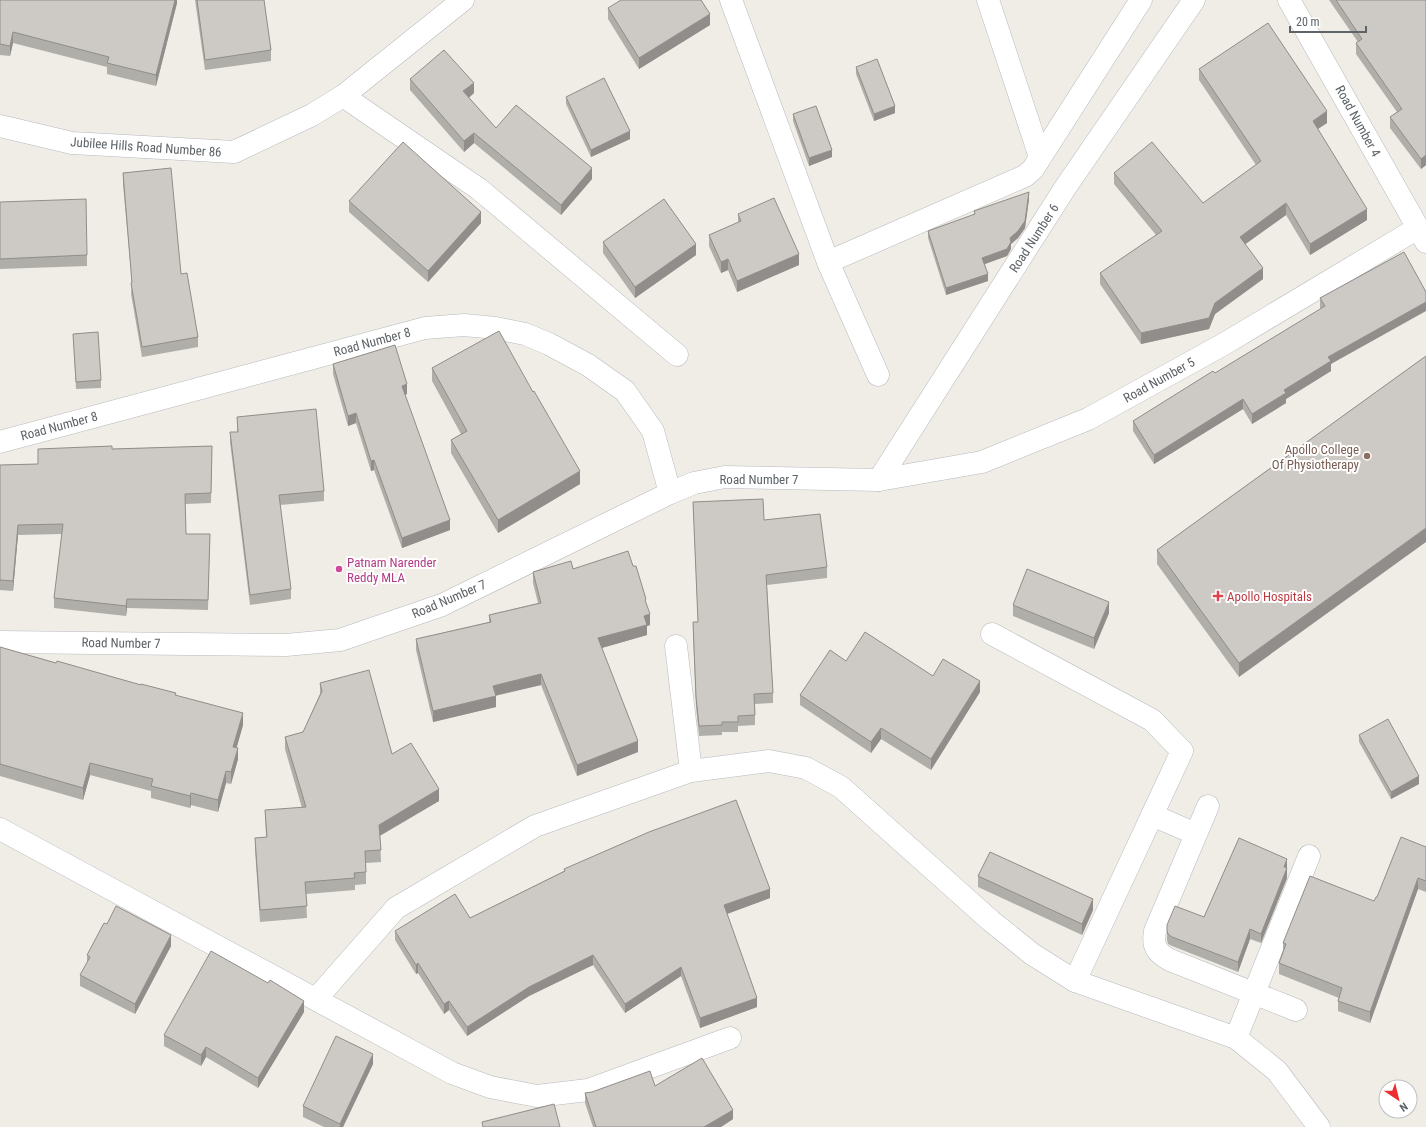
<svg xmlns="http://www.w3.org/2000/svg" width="1426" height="1127" font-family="'Roboto Condensed',sans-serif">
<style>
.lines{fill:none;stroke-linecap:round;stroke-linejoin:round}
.minor-casing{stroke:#b6b9bd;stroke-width:23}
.minor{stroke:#fff;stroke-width:22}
.wall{fill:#b0aea9}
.shaded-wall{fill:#908d8a}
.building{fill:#cdcac5;stroke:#908d8a}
.education-dot{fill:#8d6e63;stroke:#fff;stroke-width:1.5}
.hotel-dot{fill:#d1479c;stroke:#fff;stroke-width:1.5}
.health-dot{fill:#e0444e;stroke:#fff;stroke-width:1.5}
.labels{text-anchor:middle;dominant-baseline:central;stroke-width:4;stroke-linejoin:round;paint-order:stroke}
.street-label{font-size:13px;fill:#5d6367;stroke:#fff}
.education-label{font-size:13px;fill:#785e54;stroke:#fff;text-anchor:end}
.hotel-label{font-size:13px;fill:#b23c85;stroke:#fff;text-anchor:start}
.health-label{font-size:13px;fill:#be3a42;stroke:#fff;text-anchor:start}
</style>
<rect width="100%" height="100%" fill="#f0ede6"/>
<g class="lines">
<g class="minor-casing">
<g id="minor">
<path d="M731,0l97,262 197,-86 8,-7 108,-169"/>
<path d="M988,0l49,148 2,7 -1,6"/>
<path d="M1289,0l137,242"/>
<path d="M343,96l136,93 198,166"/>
<path d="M0,126l72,17 162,9 78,-37 31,-19 120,-96"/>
<path d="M828,262l50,113"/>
<path d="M0,442l425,-114 39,-3 32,3 29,6 24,10 39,21 37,26 28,40 17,62"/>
<path d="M879,480l186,-292 129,-188"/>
<path d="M992,634l160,86 30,31 -107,230"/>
<path d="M0,642l286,3 54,-5 102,-35 228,-112 24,-10 31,-6 154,3 103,-18 106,-43 136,-75 194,-116"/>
<path d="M676,646l15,125"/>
<path d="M1208,806l-53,125c-3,16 2,22 15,29l126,50"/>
<path d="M1152,815l44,19"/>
<path d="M0,829l452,244 38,14 47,9 51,-6 142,-52"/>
<path d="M316,999l80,-91 139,-82 156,-55 78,-10 37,7 35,19 150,134 41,33 43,27 161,57 41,33 42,56"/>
<path d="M1236,1038l73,-182"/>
</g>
</g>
<use href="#minor" class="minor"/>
</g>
<g class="wall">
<path d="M0,0h177v3l-21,83 -49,-12v-7l-94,-24 -3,13 -10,-1z"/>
<path d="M195,0h69l7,50v11l-66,9z"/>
<path d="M1329,0h97v165l-5,4 -31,-41v-11l7,-5 -41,-58v-11l2,-1z"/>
<path d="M608,8l102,17 -71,44 -31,-50z"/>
<path d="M856,67l39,46 -21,8 -18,-47z"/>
<path d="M1199,69l128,54 -9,6 49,91 -57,35 -24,-40 -41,29 18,35 -48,35 -6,15 -68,15 -41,-60v-11l56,-38 -42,-51v-11l89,30 53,-38 -57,-85z"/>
<path d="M410,79l64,14 -5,5 27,30 96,51 -31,36 -87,-72 -10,9 -54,-62z"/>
<path d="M566,97l64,42 -39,18 -25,-53z"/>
<path d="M793,114l39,43 -23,9 -16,-45z"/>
<path d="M123,173l58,101 17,63v10l-56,10 -11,-63 1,-11 -9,-99z"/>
<path d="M1029,199l-4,29 -7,10 -7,6v5l-4,7 -22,8 3,17 -42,14 -18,-57v-7l46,-16v-4z"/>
<path d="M349,201l132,22 -53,59 -79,-70z"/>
<path d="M0,202l87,53v11l-87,3z"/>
<path d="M738,214l61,51 -62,27 -9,-22 -7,3 -12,-27v-11l29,-12z"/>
<path d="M603,242l93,13 -61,43 -32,-45z"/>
<path d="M1404,252l-73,112v7l-45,28v4l-34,21 -9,-15 -89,55 -21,-33v-10l82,-48 106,-64 -1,-1v-10z"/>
<path d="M73,334l28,46v8l-25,1z"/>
<path d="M1426,356l-187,321 -82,-113v-14z"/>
<path d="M333,364l74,30 -2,1 45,135 -48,18 -28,-78 -3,1 -15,-48 -8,3 -15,-52z"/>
<path d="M432,368l101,24 47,92 -82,49 -47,-80v-13l10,-6 -29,-53z"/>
<path d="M237,417l87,74v10l-44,4 11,84v10l-41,6 -20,-163v-10h7z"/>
<path d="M212,446l-1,57 -26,1 1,30h24l-2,76 -81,-2 -1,8 -72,-8v-10l8,-64 -44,1 -5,56 -13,-1v-125l38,-1v-15h74z"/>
<path d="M693,502l71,18 63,47v11l-60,7 6,108v10l-18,1v21l-17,1v6h-16v3l-23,1 -3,-29 -3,-75v-10h5z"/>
<path d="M573,569l73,34 4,22 -3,1v9l-45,13 36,104 -61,24 -36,-91 -46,11 1,11 -63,15 -17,-72v-11l73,-17v-7l49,-12 -5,-20v-11z"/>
<path d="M1013,605l96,8 -15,36 -81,-33z"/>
<path d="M0,647l56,16 120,33 67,29 -6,22 1,12 -7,25 -5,-1 -8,29 -27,-7 -1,3 -39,-10v-7l-61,-16 -7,25 -83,-24z"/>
<path d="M846,661l87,15 47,16 -49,78 -50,-31 -10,14 -71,-48v-10z"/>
<path d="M320,683l119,118 -59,35 1,26 -15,1v21l-11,1v5l-49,4 1,24 -47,4 -5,-72v-12l11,-1 -1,-27 37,-2 -17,-59v-12l18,-5 17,-38z"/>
<path d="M1359,735l60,49 -28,15 -32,-57z"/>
<path d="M1426,847v45l-8,-3 -48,134 -32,-12v-10l1,-3 -60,-24v-11l4,-12v-8l91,-42 3,-4z"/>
<path d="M564,869l206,29 -43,16 30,93 -57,21 -19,-52 -56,37 -32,-48 -64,31 -62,40 -18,-26 -5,4 -26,-41 -2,1 -21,-34v-9l75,-13 94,-47z"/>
<path d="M1287,869v9l-26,65 -11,-4 -12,33 -66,-26 -4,-2 -1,-4v-9l37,-14z"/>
<path d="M978,876l115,34 -11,25 -104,-48z"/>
<path d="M171,946l-36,68 -55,-28v-11l7,-12v-8z"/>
<path d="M304,1012l-46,76 -52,-31 -5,9 -37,-20v-11z"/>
<path d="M373,1064l-30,63h-19l-21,-10v-11z"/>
<path d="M655,1086l78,33 -12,8h-128l-8,-24v-10z"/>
</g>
<g class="shaded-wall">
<path d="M175,0h2v3l-21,83v-11z"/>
<path d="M710,14v11l-71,44v-11z"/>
<path d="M13,32v11l-3,13v-10z"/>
<path d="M474,83v10l-11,9v-11z"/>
<path d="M895,106v7l-21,8v-7z"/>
<path d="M1327,111v12l-14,9v-11z"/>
<path d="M630,131v8l-39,18v-7z"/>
<path d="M474,133v10l-10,9v-11z"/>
<path d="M832,150v7l-23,9v-8z"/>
<path d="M1426,155v10l-5,4v-10z"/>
<path d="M592,168v11l-31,36v-10z"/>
<path d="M1029,192v7l-4,29 -7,10 -7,6v5l-4,7 -25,9v-7z"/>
<path d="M1286,203v12l-46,33v-11z"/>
<path d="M1367,209v11l-57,35v-11z"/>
<path d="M481,212v11l-53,59v-11z"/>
<path d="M696,244v11l-61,43v-11z"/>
<path d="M799,254v11l-62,27v-11z"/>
<path d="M728,259v11l-7,3v-11z"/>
<path d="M1263,268v11l-48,35 -6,15 -68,15v-11l74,-30z"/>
<path d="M988,274v7l-42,14v-7z"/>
<path d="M1426,302v9l-95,53v7l-45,28v4l-34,21v-10l76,-57z"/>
<path d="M407,384v10l-5,2v-10z"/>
<path d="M1243,399v10l-89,55v-9z"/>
<path d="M356,413v10l-8,3v-10z"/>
<path d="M374,460v10l-3,1v-10z"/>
<path d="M580,471v13l-82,49v-13z"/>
<path d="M450,520v10l-48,18v-10z"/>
<path d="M18,525v10l-5,56v-10z"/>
<path d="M1426,528v14l-187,135v-14z"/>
<path d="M127,599v9l-1,8v-10z"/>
<path d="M1109,602v11l-15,36v-11z"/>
<path d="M650,614v11l-3,1v9l-49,14v-11l46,-22z"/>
<path d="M541,674v11l-48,11v-10z"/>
<path d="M980,681v11l-49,78v-11z"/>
<path d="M496,696v11l-63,15v-11z"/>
<path d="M243,713v12l-10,34v-12z"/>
<path d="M881,728v11l-10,14v-11z"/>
<path d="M638,741v11l-61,24v-11z"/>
<path d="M238,748v11l-7,25v-12z"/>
<path d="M90,763v12l-7,25v-12z"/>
<path d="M226,771v12l-8,29v-12z"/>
<path d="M1419,776v8l-28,15v-7z"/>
<path d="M439,789v12l-60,35v-11z"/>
<path d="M191,793v12l-1,3v-12z"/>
<path d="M1287,859v19l-26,65v-9l23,-67z"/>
<path d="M1418,878v11l-48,134v-11z"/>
<path d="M770,889v9l-46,17v-10z"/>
<path d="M1093,899v11l-11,25v-11z"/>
<path d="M1250,929v10l-12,33v-10z"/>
<path d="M171,935v11l-36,68v-10z"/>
<path d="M593,955v10l-64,31 -62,40v-9l62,-40z"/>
<path d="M418,963v10l-2,1v-9z"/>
<path d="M681,967v9l-56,37v-9z"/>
<path d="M757,998v9l-57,21v-10z"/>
<path d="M304,1001v11l-46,76v-10z"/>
<path d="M449,1001v9l-5,4v-10z"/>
<path d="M206,1047v10l-5,9v-11z"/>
<path d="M373,1054v10l-30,63h-3v-3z"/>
<path d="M733,1110v9l-12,8h-17z"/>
</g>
<g class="building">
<path d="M0,0h175l-19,75 -49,-12 2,-6 -96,-25 -3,14 -10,-2z"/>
<path d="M197,0h67l7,50 -66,10z"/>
<path d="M621,0h80l9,14 -71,44 -31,-50z"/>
<path d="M1336,0h90v155l-5,4 -31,-42 12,-8 -46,-66 6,-4z"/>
<path d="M1268,23l59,88 -14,10 54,88 -57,35 -24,-41 -46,34 23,31 -48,35 -6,15 -68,15 -41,-60 62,-42 -48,-58 38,-31 51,61 58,-42 -62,-92z"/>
<path d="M444,50l30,33 -11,8 33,37 20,-23 76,63 -31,37 -87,-72 -10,8 -54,-62z"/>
<path d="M877,59l18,47 -21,8 -18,-47z"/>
<path d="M604,78l26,53 -39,19 -25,-53z"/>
<path d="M816,106l16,44 -23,8 -16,-44z"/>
<path d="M403,142l78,70 -53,59 -79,-70z"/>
<path d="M171,168l10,106 6,-1 11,64 -56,10 -11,-64h1l-9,-110z"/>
<path d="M1029,192l-4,29 -7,10 -8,7 1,4 -4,7 -25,9 6,16 -42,14 -18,-57 47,-17 -1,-3z"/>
<path d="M774,198l25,56 -62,27 -9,-22 -7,3 -12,-27 32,-14 -3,-7z"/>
<path d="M86,199l1,56 -87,4v-57z"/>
<path d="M664,199l32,45 -61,43 -32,-45z"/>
<path d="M1404,252l22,40v10l-98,55 3,4 -47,29 2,3 -34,21 -9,-15 -89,56 -21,-34 80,-50 2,2 110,-67 -5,-8z"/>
<path d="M499,331l34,61 1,-1 46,80 -82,49 -47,-80 16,-9 -35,-63z"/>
<path d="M98,332l3,48 -25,2 -3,-48z"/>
<path d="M395,345l12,39 -5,2 48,134 -48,18 -28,-78 -3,1 -15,-48 -8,3 -15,-52z"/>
<path d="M1426,356v172l-187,135 -82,-113z"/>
<path d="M316,409l8,82 -45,4 12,94 -41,6 -20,-163h8l-1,-15z"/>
<path d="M112,446v3l100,-3 -1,47 -26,1 1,40h24l-2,66 -81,-1 -1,7 -72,-8 9,-74 -45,1 -5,56 -13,-1v-115l38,-1v-15z"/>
<path d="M763,499l1,21 56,-6 7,53 -61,8 7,118 -19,1 1,21 -17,1v6h-16v3l-23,1 -3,-29 -3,-75h5l-5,-120z"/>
<path d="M628,551l5,15h3l10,33 -1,1 5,14 -6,2 3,9 -49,13 40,103 -61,24 -36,-91 -48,12 3,10 -63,15 -17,-72 75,-17 -2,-7 52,-12 -8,-31 38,-11 2,8z"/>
<path d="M1027,569l82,33 -15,36 -81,-33z"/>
<path d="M865,632l68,44 10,-17 37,22 -49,78 -50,-31 -10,14 -71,-47 30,-45 16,11z"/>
<path d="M0,647l56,16 1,-2 84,24v-1l35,9 -1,2 68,18 -10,34 5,1 -7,24 -5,-1 -8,29 -27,-7 -1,3 -39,-10 2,-7 -63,-16 -7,25 -83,-24z"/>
<path d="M369,670l23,84 19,-11 28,46 -60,36 2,25 -16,1 1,21 -12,1 1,5 -50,4 2,24 -47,4 -5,-72 12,-1 -2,-27 41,-3 -21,-70 18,-5 19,-41 -2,-8z"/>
<path d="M1388,719l31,57 -28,16 -32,-57z"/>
<path d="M736,800l34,89 -46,16 33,93 -57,20 -19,-51 -56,37 -32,-49 -64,32 -62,40 -18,-26 -5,3 -26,-41 -2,2 -21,-34 60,-37 15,24 95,-47 -1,-2 85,-37z"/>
<path d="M1401,837l25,10v34l-8,-3 -48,134 -32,-11 4,-13 -63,-25 7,-19 -3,-1 27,-67 64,25 2,-4h1z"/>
<path d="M1239,838l48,21 -3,8 3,1 -26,66 -11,-5 -12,33 -66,-25 -4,-3 -1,-3v-6l8,-19 29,11z"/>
<path d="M990,852l103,47 -11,25 -104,-48z"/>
<path d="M116,906l55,29 -36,69 -55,-29 10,-18 -3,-2 17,-32 3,1z"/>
<path d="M211,951l57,32 2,-3 34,21 -46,77 -52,-31 -5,8 -37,-20z"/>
<path d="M336,1036l37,18 -33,70 -37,-18z"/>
<path d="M702,1058l31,52 -29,17h-108l-11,-34 7,-1 58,-21 5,15z"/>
<path d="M554,1104l6,23h-77l-1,-5z"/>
</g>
<circle class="education-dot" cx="1367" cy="456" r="4"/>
<circle class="hotel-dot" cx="339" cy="569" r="4"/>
<path class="health-dot" d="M1216 590h4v4h4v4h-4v4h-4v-4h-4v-4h4z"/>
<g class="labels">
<g class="street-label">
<text transform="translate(1358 121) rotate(61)">Road Number 4</text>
<text transform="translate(146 147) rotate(4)">Jubilee Hills Road Number 86</text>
<text transform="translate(1034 238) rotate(-57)">Road Number 6</text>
<text transform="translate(372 342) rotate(-15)">Road Number 8</text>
<text transform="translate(1159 380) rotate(-29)">Road Number 5</text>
<text transform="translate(59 426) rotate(-15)">Road Number 8</text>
<text x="759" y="479">Road Number 7</text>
<text transform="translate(449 599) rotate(-23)">Road Number 7</text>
<text transform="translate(121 643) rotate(1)">Road Number 7</text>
</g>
<g class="education-label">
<text x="1359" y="449">Apollo College<tspan x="1359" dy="15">Of Physiotherapy</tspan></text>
</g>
<g class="hotel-label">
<text x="347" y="562">Patnam Narender<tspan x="347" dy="15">Reddy MLA</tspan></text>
</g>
<g class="health-label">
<text x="1227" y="596">Apollo Hospitals</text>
</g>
</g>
<g transform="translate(1398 1099) rotate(145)"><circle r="19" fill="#ffffff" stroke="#bec1c2"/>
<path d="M0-3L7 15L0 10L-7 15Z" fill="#ed2f34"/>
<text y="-6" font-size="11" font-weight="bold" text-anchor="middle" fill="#5d6367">N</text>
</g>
<path d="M1290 26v6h76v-6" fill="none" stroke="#5d6367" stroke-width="2"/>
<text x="1296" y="26" font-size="12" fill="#5d6367" stroke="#ffffff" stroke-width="3" paint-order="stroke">20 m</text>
</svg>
